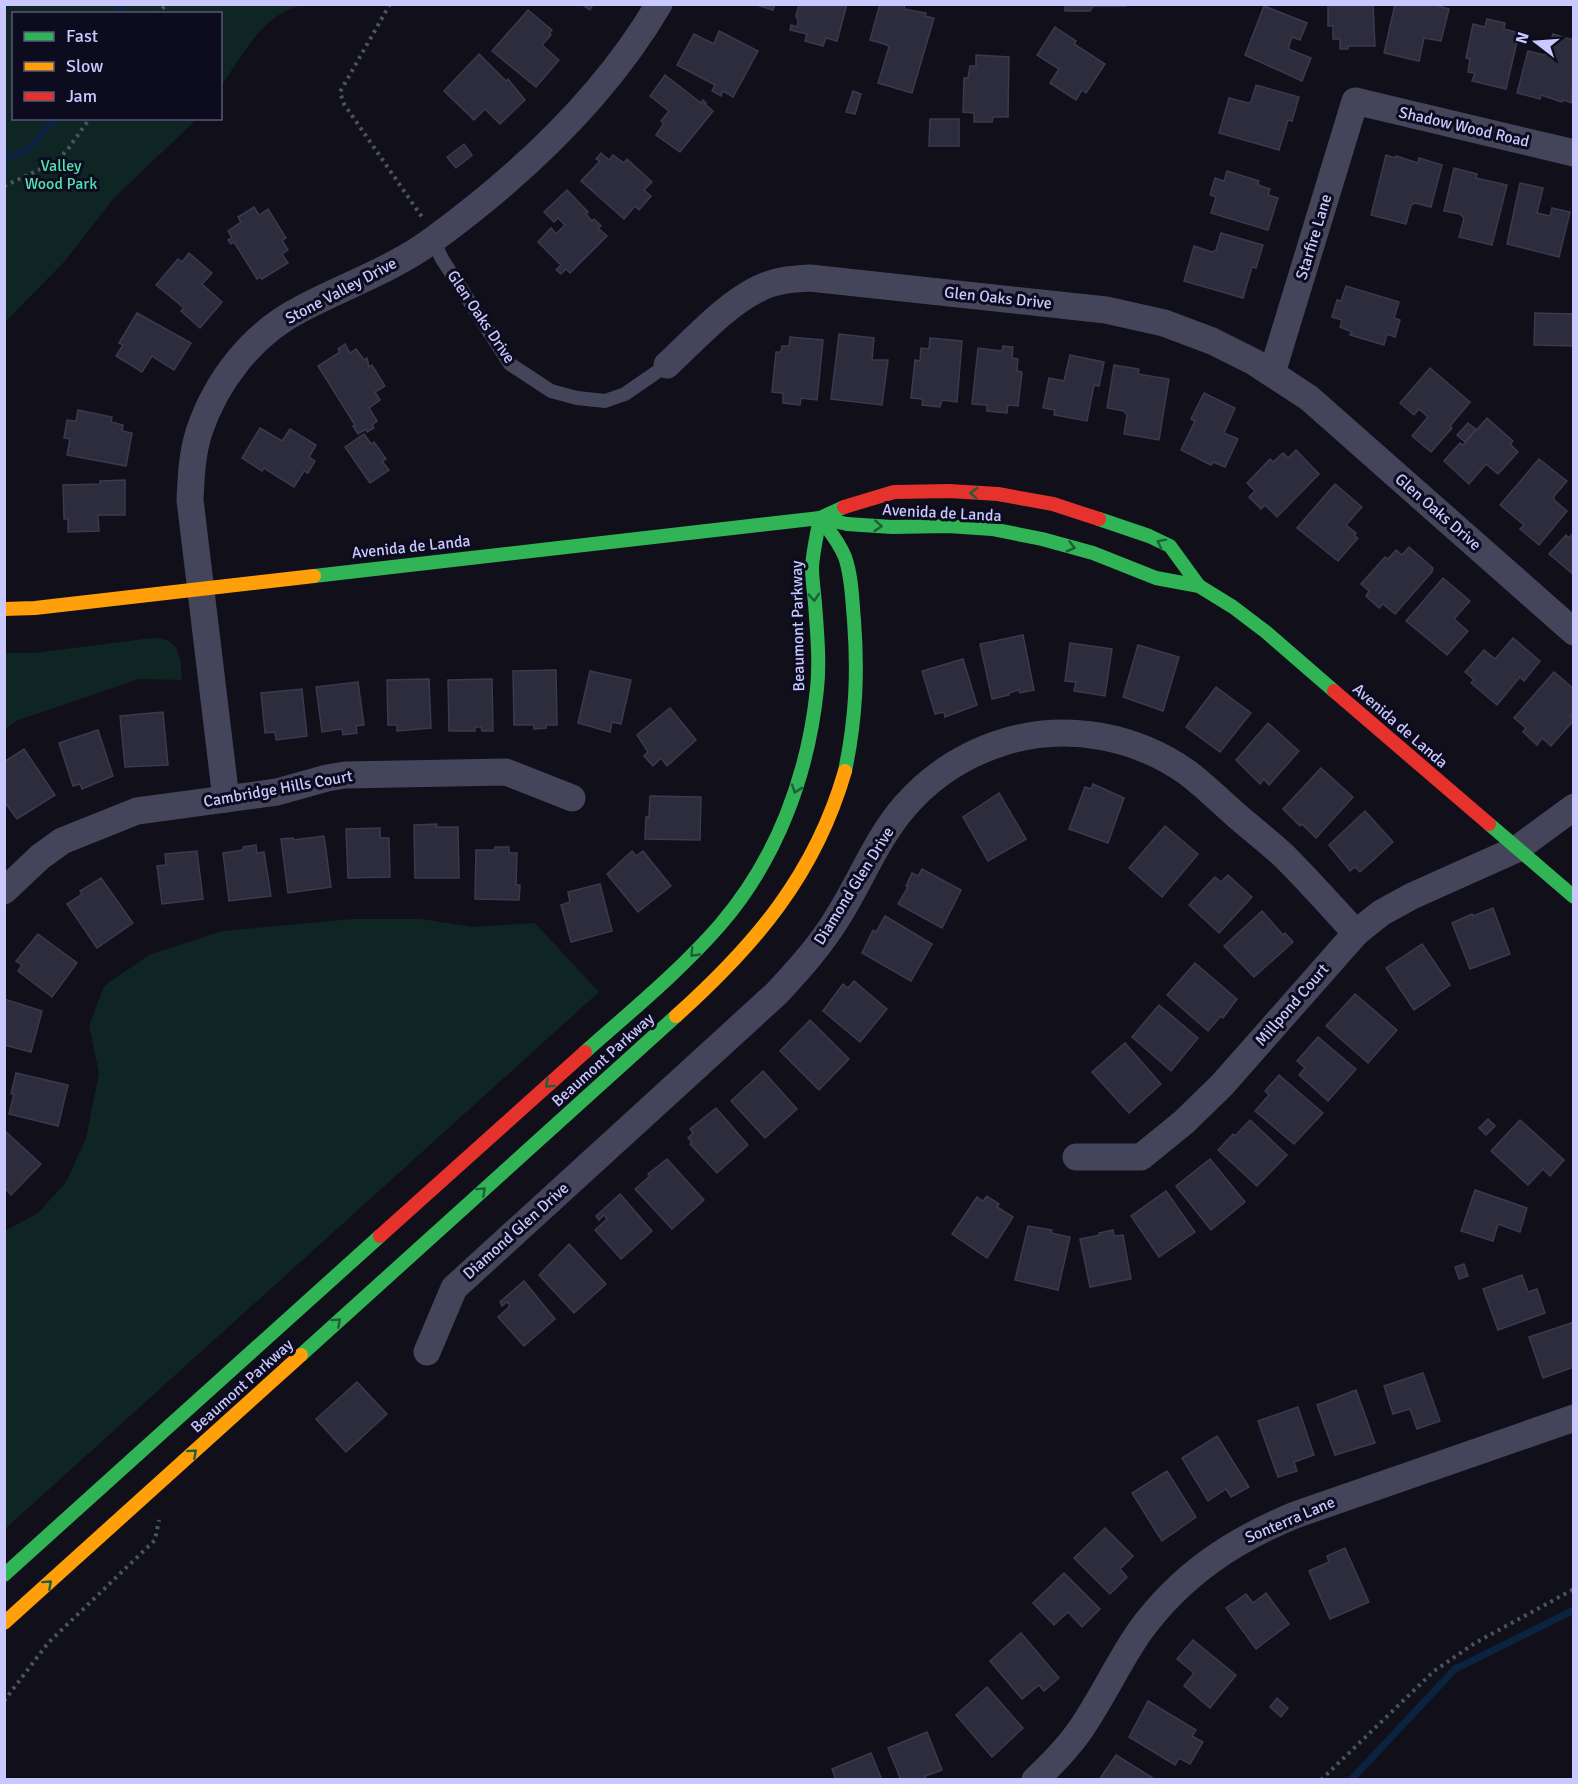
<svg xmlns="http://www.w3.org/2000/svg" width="1578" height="1784" font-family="Signika,sans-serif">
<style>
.green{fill:#0e2524}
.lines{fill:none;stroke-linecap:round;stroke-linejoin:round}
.stream{stroke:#0b233f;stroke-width:7}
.building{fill:#2d2c3d;stroke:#3b394f;stroke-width:1.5}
.path{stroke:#455661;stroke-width:4;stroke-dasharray:3 4.5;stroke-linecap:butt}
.lane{stroke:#44455b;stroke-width:14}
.street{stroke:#44455b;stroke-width:27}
.fast{stroke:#30b455;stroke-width:14}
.slow{stroke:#ff9f0a;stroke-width:14}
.jam{stroke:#e5322d;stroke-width:14}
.oneway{stroke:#1e603a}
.labels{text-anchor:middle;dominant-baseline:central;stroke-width:6;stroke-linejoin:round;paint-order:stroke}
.street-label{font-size:16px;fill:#c9c8ff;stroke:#0d0b1e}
.park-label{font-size:16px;fill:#52e1b0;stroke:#0d0b1e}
</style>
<rect width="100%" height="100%" fill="#100f1a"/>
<g class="green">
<path d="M5,4l300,1c-41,6 -62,50 -84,81l-1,-72h-206v104l183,1 -83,79 -50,64 -59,60z"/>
<path d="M152,638c29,0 28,18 30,42l-43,-1 -123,42 -11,8v-76h29z"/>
<path d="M353,919h68l52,8 62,-4 64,69 -594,537v-298l33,-18 28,-31 20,-44 13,-65 -10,-47 15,-40 45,-31 73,-24z"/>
</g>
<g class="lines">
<g class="stream">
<path d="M117,14l5,-10"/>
<path d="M4,160l25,-12 27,-30"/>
<path d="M1351,1780l104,-111 119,-59"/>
</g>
</g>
<g class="building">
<path d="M581,4h12l-3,6z"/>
<path d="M754,4h21l-2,6z"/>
<path d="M799,4h48l-10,37 -11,-3 -3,8 -18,-5 2,-7 -17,-4 1,-5 6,2 1,-6 -2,-5z"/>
<path d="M880,4h25l-1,5 22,4 -1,3 9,2 -22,75 -34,-10 11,-36 -2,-2 -17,-5z"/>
<path d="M1065,4h61v2h-33l-3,5h-25z"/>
<path d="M1328,4h45l2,42h-27v3h-8v-10h-7v-13h-5z"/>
<path d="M1395,4h36l18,5 -8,32 -17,-3 -5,23 -35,-8z"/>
<path d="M1264,6l43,17 -7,17 -8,-3 -4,12 23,9 -9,23 -57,-26z"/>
<path d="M528,10l24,20 -3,4 2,1 -9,10 17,15 -23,27 -44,-36z"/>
<path d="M1487,19l18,4 -1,6 15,4 -13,56 -34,-8 3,-8 -7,-1 2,-13 -4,-1 7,-34 12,3z"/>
<path d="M1055,27l21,14 -2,3 31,20 -19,29 -4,-3 -6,10 -26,-17 9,-14 -22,-14z"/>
<path d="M719,31l39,20 -25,46 -10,-6 -2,5 -9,-5 3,-6 -38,-20 17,-31 20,10z"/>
<path d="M1553,34l21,6 -2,63 -9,-3 -1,2 -21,-7 -1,4 -23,-6 11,-42 16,4 4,-3z"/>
<path d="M479,54l27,27 2,-2 17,21 -25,24 -15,-15 -11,11 -30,-29z"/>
<path d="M976,55l33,2 -1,60h-15l-1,5h-18v-9l-11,-1 1,-34h4l2,-12h6z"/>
<path d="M665,75l36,28 2,-3 3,3 -1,1 8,7 -33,41 -24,-17 8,-12 -3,-2 8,-10 -19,-15z"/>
<path d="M1256,85l43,12 -7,24 -4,-1 -9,30 -60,-17 10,-35 19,5 3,-1z"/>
<path d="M853,91l8,3 -6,20 -9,-2z"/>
<path d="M930,119h29v27h-30z"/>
<path d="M464,144l8,11 -16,13 -9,-11z"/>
<path d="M601,153l8,7 4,-5 11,8 3,-4 25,23 -8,8 7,6 -12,14 -4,-4 -11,13 -43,-38 19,-20 -4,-2z"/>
<path d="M1386,155l9,3 1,-2 22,7 1,-5 23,7 -11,42 -16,-4 -4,2 -5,19 -35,-9z"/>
<path d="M1454,168l23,6 -1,4 31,7 -15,60 -33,-8 5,-19 -4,-4 -16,-3z"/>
<path d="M1227,171l32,10 -1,4 12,4 -2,6 10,3 -10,32 -57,-17 5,-16 -6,-2 5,-17 9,3z"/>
<path d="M1520,183l23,5 -6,25 13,3 2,-8 18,4 -11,45 -52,-13z"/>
<path d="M567,190l21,22 -2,2 6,7 2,-2 7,7 -3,2 9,8 -37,37 -4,-4 -5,5 -5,-4 5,-5 -23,-23 13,-14 5,6 9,-9 -7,-7 -4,4 -10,-10z"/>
<path d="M254,207l5,8 9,-6 18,29 -4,2 6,10 -6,4 6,9 -26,16 -2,-2 -3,2 -23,-37 -3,2 -3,-4 4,-2 -4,-7 13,-9 -3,-5z"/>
<path d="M1221,233l42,12 -7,23 -4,-1 -9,31 -59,-17 10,-35 18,6 4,-2z"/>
<path d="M189,253l23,20 -10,11 20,18 -22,26 -19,-17 3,-3 -28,-23 22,-26 4,3z"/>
<path d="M1346,286l53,16 -5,16 6,2 -5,17 -8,-3 -3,11 -34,-10 2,-3 -12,-5 2,-7 -10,-3 5,-17 4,1z"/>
<path d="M137,313l54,30 -17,27 -22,-14 -10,16 -26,-16 7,-11 -4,-2z"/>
<path d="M1535,313l39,1v32l-40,-1z"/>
<path d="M839,334l35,4 -2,22h16l-6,45 -51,-6z"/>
<path d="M790,337l33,3 -6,60 -16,-2 -1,7 -17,-2v-10l-11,-1 4,-40h5l1,-6h7z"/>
<path d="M930,338l32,3 -5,61 -15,-2 -2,7 -18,-2 1,-6 -12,-1 4,-38 5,1 1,-13 8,1z"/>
<path d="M345,344l5,9 6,-4 8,11 3,-2 2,9 3,-2 13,21 -10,6 5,8 -11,8 8,13 -5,4 2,3 -7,4 -1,-3 -8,5 -5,-8 2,-1 -37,-59 22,-14 -2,-3z"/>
<path d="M1003,346l10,1 -1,11 6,1 -1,12 5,1 -4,34 -10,-1 -1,8 -20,-2v-6l-15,-1 6,-56 24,3z"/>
<path d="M1070,355l34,7 -5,24 -5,-1 -7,36 -33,-6 1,-5 -12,-2 6,-30 15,3z"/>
<path d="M1114,365l25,4 -1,5 31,5 -10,61 -35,-6 3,-19 -3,-4 -17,-3z"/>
<path d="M1430,368l40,34 -20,24 2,2 -21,24 -19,-16 16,-19 -9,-8 -5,6 -14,-12z"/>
<path d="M1204,393l31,15 -11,25 14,6 -13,28 -12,-5 -2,3 -30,-15 14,-29 -4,-2z"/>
<path d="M78,410l34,7 -1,5 12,3 -1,6 10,2 -6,33 -59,-11 3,-16 -6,-1 3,-18 9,1z"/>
<path d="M1487,418l26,23 -3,3 8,8 -20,22 -12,-10 -17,20 -25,-23 16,-18 3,2z"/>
<path d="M1468,423l8,6 -11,13 -8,-7z"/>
<path d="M260,428l22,13 8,-12 26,16 -7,12 6,4 -7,12 -4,-2 -10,16 -30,-19 -2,3 -20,-13z"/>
<path d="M364,434l7,10 3,-2 12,17 -4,2 7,9 -19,13 -25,-36z"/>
<path d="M1296,450l23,24 -42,43 -12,-12 -4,4 -12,-12 6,-6 -8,-8 23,-24 3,3 10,-9 5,5z"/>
<path d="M1539,459l28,22 -13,15v4l13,11 -28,34 -19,-16 4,-4 -24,-20z"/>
<path d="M125,480v35h-27l1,16 -31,1v-13h-4l-1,-34 37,-1v-3z"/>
<path d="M1335,484l27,23 -16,18 10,8 -2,2 4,3 -20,23 -41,-33z"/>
<path d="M1574,532v43l-25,-21 17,-19 3,3z"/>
<path d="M1409,547l24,21 -1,4 -37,42 -12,-10 -4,4 -13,-12 3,-5 -8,-7 24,-27 3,2 8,-9 6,5z"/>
<path d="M1443,578l27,23 -16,18 14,12 -21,24 -41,-34z"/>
<path d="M1023,635l11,55 -14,3 -1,-3 -10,3v2l-17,4 -12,-55z"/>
<path d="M1513,638l27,23 -16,20 -4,-4 -23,28 -26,-22 3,-3 -9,-8 19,-22 11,9z"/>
<path d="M1070,643l42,6 -7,47 -31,-5 2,-9 -11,-1z"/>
<path d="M1138,645l41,12 -16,54 -40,-14z"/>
<path d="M963,659l14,46 -32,12 -1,-5 -9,2 -13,-43z"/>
<path d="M556,670l1,55h-11v3l-12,1v-4h-20l-1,-54z"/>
<path d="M590,671l41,9 -10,44 -9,-2 -2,10 -32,-9z"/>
<path d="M1554,672l20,17v24l-4,4 4,3 -23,26 -9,-8 -5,7 -14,-13 3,-4 -12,-10z"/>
<path d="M429,679l2,49 -34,3v-6h-9l-1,-45z"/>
<path d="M492,679l1,52h-11l-1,-4h-6v4h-26l-1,-51z"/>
<path d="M358,682l6,43 -8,1 1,7 -14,2 -1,-6 -20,3 -6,-45z"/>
<path d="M1216,687l35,26 -31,39 -34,-25z"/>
<path d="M302,689l5,47 -31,4 -1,-8 -10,1 -4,-40z"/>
<path d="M670,708l26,32 -29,26 -6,-8 -8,8 -9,-10 4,-4 -11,-17z"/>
<path d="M163,712l5,53 -43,2 -5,-51z"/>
<path d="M1268,723l31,28 -30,34 -5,-6 -4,5 -24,-24z"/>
<path d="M98,730l15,46 -31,13 -2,-5 -7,2 -14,-43z"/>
<path d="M24,749l31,46 -38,24 -13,-18v-39z"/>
<path d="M1321,768l32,29 -37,41 -14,-14 -2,2 -17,-17z"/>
<path d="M1093,784l31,14 -16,45 -39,-14 16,-42 6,2z"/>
<path d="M999,793l27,46 -38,22 -25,-44z"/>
<path d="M650,796l51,1 -1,43 -55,-1 1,-22h3z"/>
<path d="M1365,811l28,31 -33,30 -5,-5 -5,4 -21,-26z"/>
<path d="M437,824l-1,3h22l1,51h-44l-1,-53z"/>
<path d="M1165,826l33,28 -36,43 -33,-29z"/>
<path d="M380,828v10h9l1,39 -42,1 -2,-49z"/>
<path d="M324,836l7,51 -43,6 -7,-54 12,-1v2z"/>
<path d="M256,845l1,8 7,-1 7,44 -42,5 -6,-48 20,-3v-3z"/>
<path d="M495,847h14v6h8l-1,32h4l-1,15 -44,-1 1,-49h19z"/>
<path d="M197,851l6,48 -41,5 -5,-38 9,-1 -1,-11z"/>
<path d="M632,851l4,5 7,-5 28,35 -33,26 -31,-38z"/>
<path d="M922,869l39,21 -19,38 -44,-24 10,-17 -2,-1 6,-13 6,3z"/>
<path d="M1228,875l24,22 -33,36 -30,-28 26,-28 6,5z"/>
<path d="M101,878l32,45 -36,25 -30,-44 15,-10 -2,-3z"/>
<path d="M600,884l12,47 -41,11 -10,-37 9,-3 -2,-10z"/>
<path d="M1493,908l17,46 -40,15 -18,-46 20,-9 1,2z"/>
<path d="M1262,911l21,24 2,-2 8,9 -39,35 -30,-31z"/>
<path d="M885,916l47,28 -21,37 -49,-28 11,-23 3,2z"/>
<path d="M38,934l39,29 -25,34 -34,-26 4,-6 -6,-4z"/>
<path d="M1422,944l28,41 -36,25 -28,-42z"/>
<path d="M1195,963l42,36 -14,19 -2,-2 -13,15 -41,-36z"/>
<path d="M854,981l33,28 -27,33 -37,-31 20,-27 5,4z"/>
<path d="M1355,994l42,36 -29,33 -42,-37z"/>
<path d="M4,999l38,12 -11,41 -27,-7z"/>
<path d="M1159,1005l39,33 -27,33 -39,-34z"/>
<path d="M810,1020l39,39 -30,31 -39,-39z"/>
<path d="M1318,1037l38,32 -28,32 -29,-26 6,-7 -8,-7z"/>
<path d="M1125,1043l36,41 -32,29 -37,-41z"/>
<path d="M763,1071l34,38 -32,29 -34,-37z"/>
<path d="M16,1073l52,12 -10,41 -49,-12 5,-20h-3z"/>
<path d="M1279,1075l44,38 -29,31 -39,-33 14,-16 -4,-4z"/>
<path d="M716,1108l32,37 -31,28 -27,-29 2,-2 -4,-4 5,-5 -3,-4z"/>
<path d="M1488,1119l7,7 -9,9 -7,-7z"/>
<path d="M1250,1120l37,35 -30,31 -39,-36 15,-16 2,2z"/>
<path d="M1520,1120l44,40 -14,16 -7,-7 -15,16 -37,-34z"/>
<path d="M5,1131l36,33 -30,31 -7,-8z"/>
<path d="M667,1159l37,41 -32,29 -37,-40 15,-13 -2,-2z"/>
<path d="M1210,1159l35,43 -34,28 -35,-44z"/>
<path d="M1475,1190l52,18 -7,24 -22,-8 -5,17 -32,-10z"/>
<path d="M1166,1191l29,41 -36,25 -28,-41z"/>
<path d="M620,1194l32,37 -31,28 -26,-29 12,-11 -3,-4 -5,5 -3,-4z"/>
<path d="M987,1196l12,8 -2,3 16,10 -26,41 -35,-24 25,-37 6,4z"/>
<path d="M1028,1226l24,4 -1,3 19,4 -12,53 -43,-10z"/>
<path d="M1113,1230l1,6 9,-1 8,44 -41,8 -10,-48 20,-4 -1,-2z"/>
<path d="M569,1244l37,40 -32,29 -35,-38z"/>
<path d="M1464,1264l4,12 -9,3 -4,-12z"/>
<path d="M1522,1275l6,17 9,-3 8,24 -47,17 -15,-41z"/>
<path d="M524,1281l31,38 -31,27 -26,-29 12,-11 -3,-4 -5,4 -2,-4z"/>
<path d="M1574,1322v45l-31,11 -14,-41z"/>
<path d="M1423,1373l17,48 -23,8 -7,-20 -17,5 -9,-28z"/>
<path d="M357,1382l30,32 -41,38 -30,-33z"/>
<path d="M1356,1390l19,53 -40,12 -18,-50z"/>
<path d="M1298,1407l16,48 -20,7 3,9 -19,6 -20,-56z"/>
<path d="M1217,1436l32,51 -18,10 -5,-8 -18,12 -26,-43z"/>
<path d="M1167,1471l29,46 -34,24 -30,-48z"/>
<path d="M1105,1528l28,28 -13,13 7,8 -17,17 -36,-36z"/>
<path d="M1345,1548l24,54 -39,17 -21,-48 20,-9 -2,-6z"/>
<path d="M1064,1573l36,36 -18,18 -14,-15 -14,13 -21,-22z"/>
<path d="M1266,1593l23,31 -33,25 -30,-41 20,-14 7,9z"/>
<path d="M1021,1633l38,45 -15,13 -5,-6 -17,14 -32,-38z"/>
<path d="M1193,1640l43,35 -26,33 -26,-22 10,-13 -17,-14z"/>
<path d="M987,1687l36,41 -31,29 -36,-42z"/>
<path d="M1277,1698l11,10 -7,9 -11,-10z"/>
<path d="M1148,1701l48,29 -4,6 11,6 -13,22 -11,-6 -4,7 -46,-28z"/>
<path d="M927,1732l15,38 -17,6 2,4h-26l-13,-32z"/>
<path d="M871,1753l11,27h-46l-4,-11z"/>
<path d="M1116,1755l40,25h-57z"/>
</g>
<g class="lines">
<g class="path">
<path d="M390,4l-50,88 4,12 78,113"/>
<path d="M157,14l10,-10"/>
<path d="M4,186l52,-24 12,-13 22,-31"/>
<path d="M4,1701l44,-58 107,-103 4,-20"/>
<path d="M1321,1780l113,-109 41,-28 99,-54"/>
</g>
<path class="lane" d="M433,240l9,19 68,105 41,27 26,7 28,3 20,-7 42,-29"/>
<g class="street">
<path d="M667,365c29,-27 58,-60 93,-77 16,-8 33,-9 50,-10l296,32 58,13 48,18 42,21 55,36 265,234"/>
<path d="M1272,373l83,-272 219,52"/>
<path d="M226,799l-36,-299c1,-23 2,-46 9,-68 17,-51 53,-98 102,-123 43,-23 93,-40 133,-70 86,-63 170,-141 225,-235"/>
<path d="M4,891l36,-34 22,-16 75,-30 140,-19 50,-14 18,-3 161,-3 66,26"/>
<path d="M1076,1157h65l43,-35 38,-37 134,-152 25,-20 31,-17 105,-47 57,-42"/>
<path d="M427,1352l27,-64 323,-295c22,-24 45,-49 62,-78 22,-35 38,-77 66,-109 27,-31 62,-53 102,-65 61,-18 129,-5 181,32 17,13 32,28 48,42 16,14 33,27 48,41 25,25 48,51 72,77"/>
<path d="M1035,1780c16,-15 30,-29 43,-47 23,-32 39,-69 62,-102 41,-56 92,-90 155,-116l279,-97"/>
</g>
<g class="fast">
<path d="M820,518l27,6 45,3 56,-1 44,3 50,10 51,14 63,25 43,8 34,21 33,25 68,59"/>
<path d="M820,518c9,12 19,24 25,39 7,20 7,42 9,63 4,53 2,98 -9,151"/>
<path d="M1099,519l50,17 21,10 29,40"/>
<path d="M314,576l506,-58 24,-11"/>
<path d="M1489,824l85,73"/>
<path d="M585,1052c46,-41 95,-81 135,-127 57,-66 88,-150 97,-236 3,-28 0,-57 -2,-86 -1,-11 -3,-24 -3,-36 1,-16 5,-33 8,-49"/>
<path d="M301,1355l375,-339"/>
<path d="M4,1575l376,-339"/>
</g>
<g class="slow">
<path d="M4,609l31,-1 279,-32"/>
<path d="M676,1016c79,-71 139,-141 169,-245"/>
<path d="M4,1623l297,-268"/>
</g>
<g class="jam">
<path d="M844,507l50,-15 55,-1 49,3 55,10 46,15"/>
<path d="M1334,691l155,133"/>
<path d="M380,1236l205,-184"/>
</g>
</g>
<defs><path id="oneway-chevron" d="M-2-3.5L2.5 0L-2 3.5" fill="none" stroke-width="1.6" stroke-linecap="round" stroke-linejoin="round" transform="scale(1.5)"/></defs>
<g class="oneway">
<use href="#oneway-chevron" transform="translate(974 493) rotate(-176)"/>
<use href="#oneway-chevron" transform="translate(878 526) rotate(4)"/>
<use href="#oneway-chevron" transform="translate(1161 543) rotate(-153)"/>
<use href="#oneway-chevron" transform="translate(1071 547) rotate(15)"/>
<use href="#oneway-chevron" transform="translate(814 597) rotate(86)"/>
<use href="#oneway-chevron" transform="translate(796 789) rotate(109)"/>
<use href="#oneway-chevron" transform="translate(694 953) rotate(134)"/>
<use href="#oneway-chevron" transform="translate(549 1084) rotate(138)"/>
<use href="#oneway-chevron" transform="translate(482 1191) rotate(-42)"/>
<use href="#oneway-chevron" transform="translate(337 1322) rotate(-42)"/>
<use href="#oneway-chevron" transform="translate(193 1453) rotate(-42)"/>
<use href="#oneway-chevron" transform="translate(48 1584) rotate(-42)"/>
</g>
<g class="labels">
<g class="street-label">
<text transform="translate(1464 127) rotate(13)">Shadow Wood Road</text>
<text transform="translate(1314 237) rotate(-73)">Starfire Lane</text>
<text transform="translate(341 291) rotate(-28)">Stone Valley Drive</text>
<text transform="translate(998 298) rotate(6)">Glen Oaks Drive</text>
<text transform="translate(481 317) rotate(56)">Glen Oaks Drive</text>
<text transform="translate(1438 512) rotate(41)">Glen Oaks Drive</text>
<text transform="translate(942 513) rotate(3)">Avenida de Landa</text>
<text transform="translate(411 547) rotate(-6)">Avenida de Landa</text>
<text transform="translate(798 626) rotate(-91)">Beaumont Parkway</text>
<text transform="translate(1400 726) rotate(41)">Avenida de Landa</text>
<text transform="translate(278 789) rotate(-10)">Cambridge Hills Court</text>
<text transform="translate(854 886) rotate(-58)">Diamond Glen Drive</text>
<text transform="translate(1292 1005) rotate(-49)">Millpond Court</text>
<text transform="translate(603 1060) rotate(-42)">Beaumont Parkway</text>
<text transform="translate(516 1231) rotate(-42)">Diamond Glen Drive</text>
<text transform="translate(242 1386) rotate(-42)">Beaumont Parkway</text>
<text transform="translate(1290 1520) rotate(-23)">Sonterra Lane</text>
</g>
<g class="park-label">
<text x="61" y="166">Valley<tspan x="61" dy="18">Wood Park</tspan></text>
</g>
</g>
<rect width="1578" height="1784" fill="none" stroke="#c9c8ff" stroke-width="12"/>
<rect x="12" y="12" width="210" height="108" fill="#0d0b1e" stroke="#585778" stroke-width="1.5"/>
<rect x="24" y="32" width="30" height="9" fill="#30b455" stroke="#585778" stroke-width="1.5"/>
<text x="66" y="42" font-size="18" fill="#c9c8ff">Fast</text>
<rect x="24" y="62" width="30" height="9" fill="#ff9f0a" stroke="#585778" stroke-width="1.5"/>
<text x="66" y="72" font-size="18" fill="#c9c8ff">Slow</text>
<rect x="24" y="92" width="30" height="9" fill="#e5322d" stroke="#585778" stroke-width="1.5"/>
<text x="66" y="102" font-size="18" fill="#c9c8ff">Jam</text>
<g transform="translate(1536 42) rotate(287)" stroke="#0d0b1e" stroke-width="4.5" paint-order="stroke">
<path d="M0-4.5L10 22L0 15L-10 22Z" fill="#c9c8ff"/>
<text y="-9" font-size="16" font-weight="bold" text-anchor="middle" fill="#c9c8ff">N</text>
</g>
</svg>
